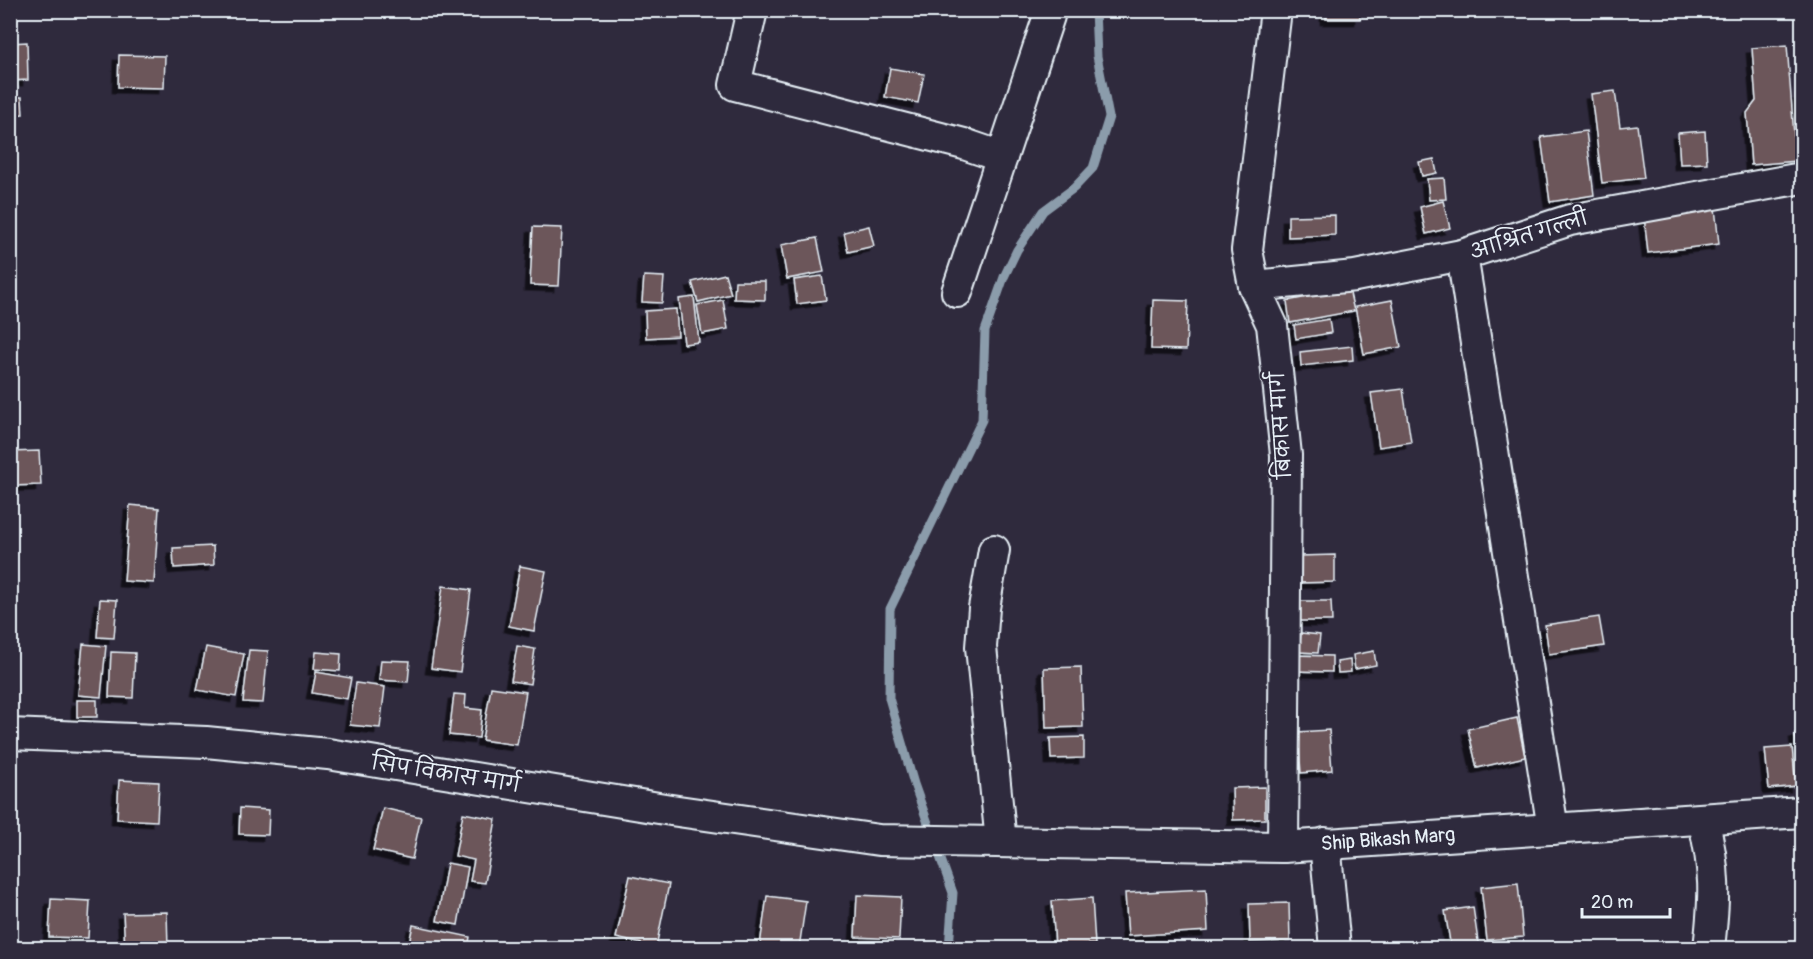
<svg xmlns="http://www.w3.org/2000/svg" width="1813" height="959" font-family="Pangolin,'Playpen Sans Deva',sans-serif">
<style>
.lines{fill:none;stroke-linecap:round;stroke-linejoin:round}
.stream{stroke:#8b9cab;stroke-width:9}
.building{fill:#6c565a;stroke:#e8f1f8;stroke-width:1.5;filter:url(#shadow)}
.minor-casing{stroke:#e8f1f8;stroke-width:34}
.minor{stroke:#2f2a3d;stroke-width:30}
.labels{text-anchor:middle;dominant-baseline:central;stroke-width:4.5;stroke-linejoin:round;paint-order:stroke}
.street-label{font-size:20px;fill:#e8f1f8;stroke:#2f2a3d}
</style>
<defs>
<filter id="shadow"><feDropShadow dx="-5.5" dy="5.5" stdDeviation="0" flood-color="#0009"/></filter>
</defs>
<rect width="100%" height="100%" fill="#2f2a3d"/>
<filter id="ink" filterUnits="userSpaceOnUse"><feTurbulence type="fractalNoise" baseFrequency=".0167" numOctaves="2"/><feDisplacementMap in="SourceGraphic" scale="12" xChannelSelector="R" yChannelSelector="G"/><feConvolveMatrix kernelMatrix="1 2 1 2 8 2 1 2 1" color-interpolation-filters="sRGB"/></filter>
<g filter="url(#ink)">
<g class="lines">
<path class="stream" d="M949,948l4,-55 -39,-109 -25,-86 1,-89 92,-189 3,-89 19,-54 13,-27 26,-39 31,-23 19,-20 16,-51 -12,-61 -2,-46"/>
</g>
<g class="building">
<rect x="1326" y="10" width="34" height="9"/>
<path d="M27,42l1,38 -18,1v-38z"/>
<path d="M1787,45l9,116 -45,4 -4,-52 9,-12 -4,-53z"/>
<path d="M119,55l46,1 -1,32 -46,-1z"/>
<path d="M890,68l34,6 -6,29 -33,-6z"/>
<path d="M1615,91l5,36 17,-2 7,53 -42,5 -11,-89z"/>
<path d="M1796,95h6v59h-2z"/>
<path d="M10,97h12l1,17 -13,1z"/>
<path d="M1586,131l8,64 -44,7 -9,-65z"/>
<path d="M1705,131l2,32 -27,1 -2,-31z"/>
<path d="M1434,159l3,14 -15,3 -3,-14z"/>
<path d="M1444,178l2,21 -17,1 -2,-21z"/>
<path d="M1443,201l7,27 -24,6 -6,-27z"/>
<path d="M1715,208l4,36 -71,9 -4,-37z"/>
<path d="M1335,215v20l-47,2v-21z"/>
<path d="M869,226l5,20 -26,6 -4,-20z"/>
<path d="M533,227l29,1 -3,58 -29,-1z"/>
<path d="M817,238l7,34 -37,7 -6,-34z"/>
<path d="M725,274l6,20 -33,8 -6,-20z"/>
<path d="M644,276l20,1 -2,26 -20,-1z"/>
<path d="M822,276l4,24 -29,4 -3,-24z"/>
<path d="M735,281h30v19l-31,-1z"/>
<path d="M1349,289l5,22 -64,12 -3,-22z"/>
<path d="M694,297l5,45 -15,2 -5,-45z"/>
<path d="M723,300l5,29 -26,5 -5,-29z"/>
<path d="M1153,300l35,1 -2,49 -35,-1z"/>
<path d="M1392,300l9,47 -37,7 -9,-47z"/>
<path d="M676,309l2,27 -32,2 -1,-27z"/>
<path d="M1329,319l2,14 -35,6 -2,-14z"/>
<path d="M1352,346l1,14 -52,6 -1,-14z"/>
<path d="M1403,389l8,53 -32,5 -8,-54z"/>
<path d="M39,451l2,34 -31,1v-34z"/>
<path d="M130,505l29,3 -5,75 -30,-2z"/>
<path d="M213,546l1,19 -40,3 -1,-20z"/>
<path d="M1335,555v27l-36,1v-27z"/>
<path d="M520,566l26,5 -12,60 -25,-5z"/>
<path d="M443,586l28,4 -11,82 -29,-4z"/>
<path d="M100,599l17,1 -3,38 -17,-1z"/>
<path d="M1293,601h38l1,20h-39z"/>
<path d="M1599,617l5,29 -55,8 -4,-29z"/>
<path d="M1301,633l19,2 -2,18 -19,-1z"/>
<path d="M83,644l23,2 -5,51 -23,-2z"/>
<path d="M517,646l18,3 -5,35 -19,-3z"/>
<path d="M206,647l38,7 -8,43 -39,-7z"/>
<path d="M249,650l19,1 -5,52 -20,-1z"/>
<path d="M1374,651l2,14 -21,4 -2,-14z"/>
<path d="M111,652l24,1 -2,45 -24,-1z"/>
<path d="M316,652l25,2 -1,17 -26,-2z"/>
<path d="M1292,655l40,1v16l-40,-1z"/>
<path d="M381,660l29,1 -2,21 -29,-2z"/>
<path d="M1350,660l1,12 -13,1 -1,-11z"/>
<path d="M1081,667l2,60 -37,1 -2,-60z"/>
<path d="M316,672l35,6 -4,21 -35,-6z"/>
<path d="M356,683l29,4 -5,41 -30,-3z"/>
<path d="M491,687l35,5 -9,53 -35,-5z"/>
<path d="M454,694l12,1 -1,13 17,2 -3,28 -30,-3z"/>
<rect x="77" y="700" width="20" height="17"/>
<path d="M1517,718l8,39 -48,11 -9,-39z"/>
<path d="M1329,730l3,40 -31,3 -3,-41z"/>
<path d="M1802,732v50h-1l-6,-49z"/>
<path d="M1084,737v21l-33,1 -1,-21z"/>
<path d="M1792,747l4,39 -27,3 -4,-40z"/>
<path d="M119,780l40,2 -2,39 -40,-2z"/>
<path d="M1265,787v32l-32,1 -1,-32z"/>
<path d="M240,808l29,2 -1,25 -29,-1z"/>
<path d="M383,808l38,9 -9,42 -39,-9z"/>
<path d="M463,813l33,6 -11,64 -15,-2 4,-21 -19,-4z"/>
<path d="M447,863l21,4 -10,58 -21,-4z"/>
<path d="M630,876l39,8 -13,63 -40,-9z"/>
<path d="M1518,883l5,54 -36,3 -6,-53z"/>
<path d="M1206,889l2,42 -80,5 -3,-43z"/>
<path d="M857,895l44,2 -2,42 -44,-2z"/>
<path d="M767,896l39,5 -7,47 -39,-3z"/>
<path d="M1092,898l3,46 -40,2 -3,-45z"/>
<path d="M51,899l39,2 -2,37 -39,-1z"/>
<path d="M1289,903l1,38 -40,1 -1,-38z"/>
<path d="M1473,907l6,41h-28l-6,-37z"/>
<path d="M167,912l1,36h-43l-2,-35z"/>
<path d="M413,925l57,12 -2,11h-60z"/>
</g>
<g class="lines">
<g class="minor-casing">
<g id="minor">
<path d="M752,10l-17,75 229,59 38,13"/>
<path d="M1276,10l-29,240 7,36 18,39 14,130 -3,392"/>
<path d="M1462,255l91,574"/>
<path d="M1254,286l101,-10 107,-21 108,-35 232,-42"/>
<path d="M957,292l92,-276 -2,-6"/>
<path d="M994,550l-10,58 -3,39 20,195"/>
<path d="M10,734l196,8 122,12 343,56 208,30 404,7 519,-35"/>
<path d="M1703,819c13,52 12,77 6,129"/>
<path d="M1325,843l10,105"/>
</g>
</g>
<use href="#minor" class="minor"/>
</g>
</g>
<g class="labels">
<g class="street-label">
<text transform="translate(1529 235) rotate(-17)">आश्रित गल्ली</text>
<text transform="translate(1281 425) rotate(-94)">बिकास मार्ग</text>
<text transform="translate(446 774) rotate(9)">सिप विकास मार्ग</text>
<text transform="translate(1388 839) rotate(-4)">Ship Bikash Marg</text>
</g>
</g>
<rect width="1813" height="959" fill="none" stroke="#2f2a3d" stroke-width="36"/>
<rect x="18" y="18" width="1777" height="923" fill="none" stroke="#e8f1f8" stroke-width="2" filter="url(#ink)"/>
<path d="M1582 908v9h88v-9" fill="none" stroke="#e8f1f8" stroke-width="3"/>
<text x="1591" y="908" font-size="18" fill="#e8f1f8" stroke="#2f2a3d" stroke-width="4.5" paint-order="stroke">20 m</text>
</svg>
